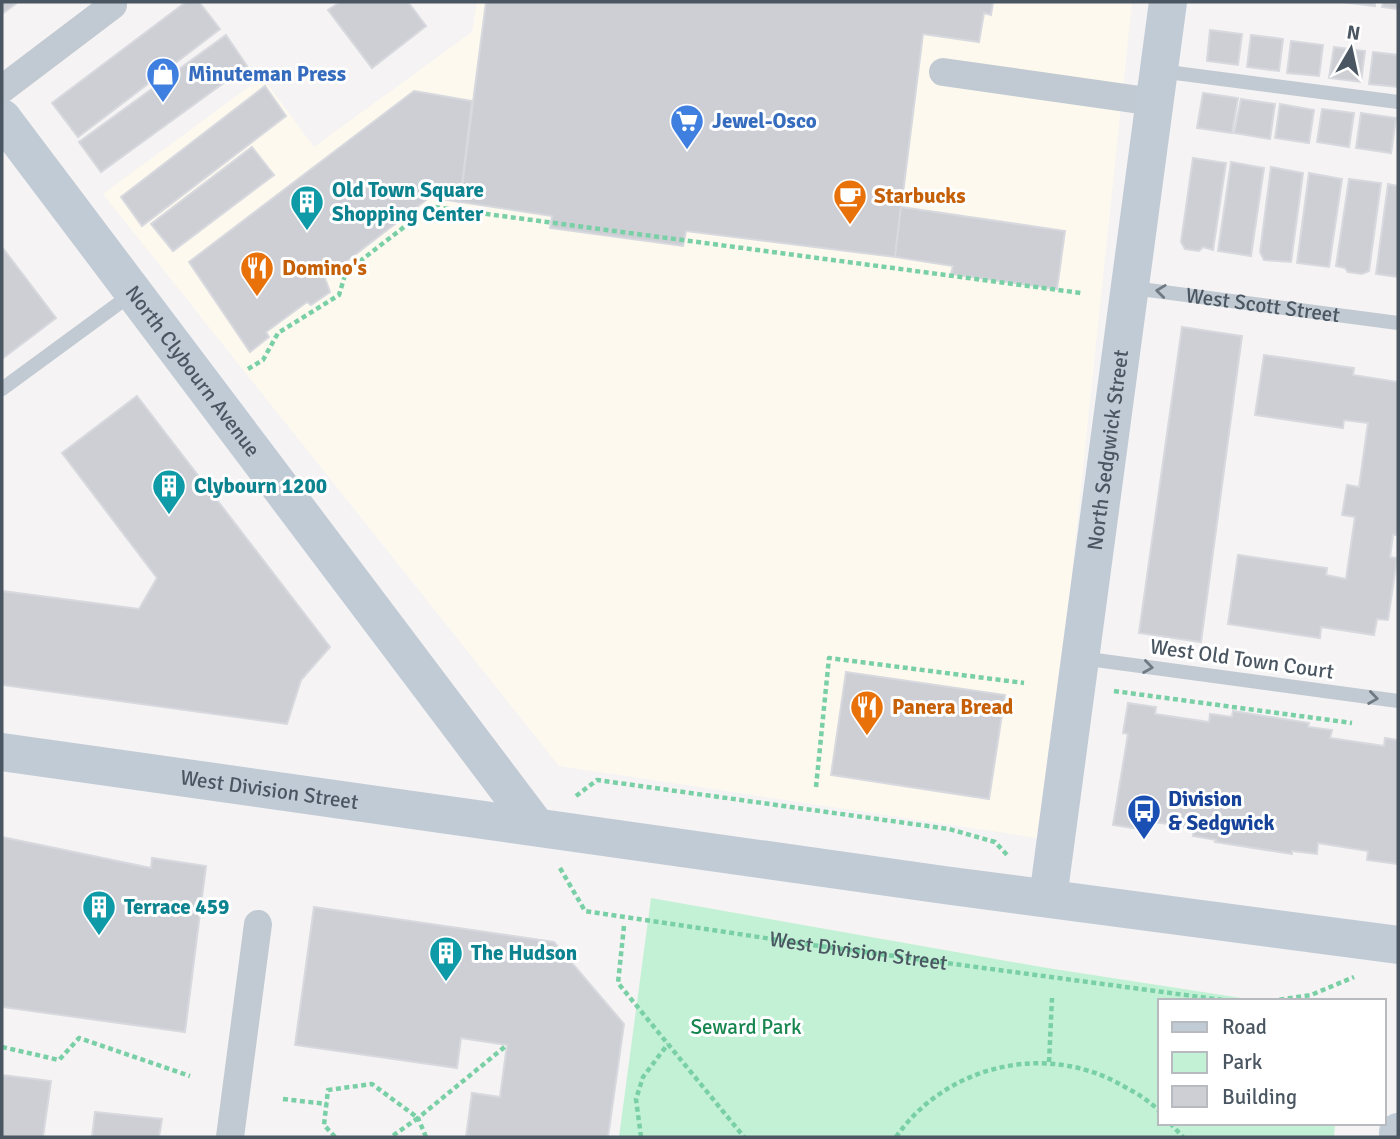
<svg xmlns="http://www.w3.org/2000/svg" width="1400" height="1139" font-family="Signika,sans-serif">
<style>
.commercial{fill:#fdf9ef}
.green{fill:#c3f1d5}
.building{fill:#cdcfd5;stroke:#d7d9de;stroke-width:2}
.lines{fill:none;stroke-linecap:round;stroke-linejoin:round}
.path{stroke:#7ad0a6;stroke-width:4.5;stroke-dasharray:5 3.5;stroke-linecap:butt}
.lane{stroke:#c1cad2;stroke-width:14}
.street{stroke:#c1cad2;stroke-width:28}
.secondary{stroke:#c1cbd6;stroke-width:38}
.oneway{stroke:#6e7983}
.labels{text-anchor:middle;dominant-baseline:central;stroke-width:6;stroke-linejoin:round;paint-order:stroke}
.shop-label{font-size:21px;font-weight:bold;fill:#366cbe;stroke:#fff;text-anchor:start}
.culture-label{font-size:21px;font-weight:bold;fill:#0d838f;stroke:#fff;text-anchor:start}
.food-label{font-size:21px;font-weight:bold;fill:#c56008;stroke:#fff;text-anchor:start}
.street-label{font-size:21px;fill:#4a5661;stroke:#fff}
.transit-label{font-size:21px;font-weight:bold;fill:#164399;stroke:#fff;text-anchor:start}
.park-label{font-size:21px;fill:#17864f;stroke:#fff}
</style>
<rect width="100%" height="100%" fill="#f5f3f3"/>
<path class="commercial" d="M477,2h655l-88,837 -485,-73 -456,-572 159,-117 52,70 158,-115z"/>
<path class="green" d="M651,898l390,69 207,32 6,2h-94v122h175l-1,14h-715z"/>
<g class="building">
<path d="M2,2h16l-16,12z"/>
<path d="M186,2h13l21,27 -142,108 -26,-34z"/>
<path d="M340,2h68l18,24 -54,42 -44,-58z"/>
<path d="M486,2h507l-2,13 -7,-2 -5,29 -56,-8 -28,223 -209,-26 -3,15 -133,-18 2,-12 -92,-14z"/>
<path d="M1342,2h33v4z"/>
<path d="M1383,2h15v7l-16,-2z"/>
<path d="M1210,30l32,4 -4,31 -31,-4z"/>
<path d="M226,35l21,31 -146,106 -22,-30z"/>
<path d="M1251,35l32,4 -4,32 -32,-4z"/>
<path d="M1291,41l32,4 -4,31 -32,-3z"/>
<path d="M1334,47l31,4 -4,31 -32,-4z"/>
<path d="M1373,52l25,3v32l-29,-3z"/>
<path d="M265,86l21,30 -144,110 -21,-29z"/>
<path d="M414,91l58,10 -12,101 -30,-5 -105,81 5,14 -19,13 -4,-3 -41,30 3,5 -19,15 -61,-90z"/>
<path d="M1203,93l35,5 -6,35 -35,-5z"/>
<path d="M1241,99l34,5 -5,35 -36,-6z"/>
<path d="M1280,104l34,6 -5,33 -34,-5z"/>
<path d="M1322,109l32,4 -5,34 -32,-5z"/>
<path d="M1361,113l35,5 -5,35 -35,-5z"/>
<path d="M252,147l22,28 -101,76 -22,-27z"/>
<path d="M1193,158l33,5 -13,87 -10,-3 -4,4 -14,-2 -4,-7z"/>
<path d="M1231,162l33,6 -13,88 -33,-5z"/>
<path d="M1271,167l32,6 -12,89 -27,-2 -4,-8z"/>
<path d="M1309,173l33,6 -13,88 -32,-4z"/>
<path d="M1349,179l32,4 -12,88 -7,3 -14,-2 -3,-4 -9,-2z"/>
<path d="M1388,184l10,2v91l-22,-3z"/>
<path d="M901,207l164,24 -8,58 -106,-15 2,-8 -58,-9z"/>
<path d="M2,247l54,71 -54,41z"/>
<path d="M1182,327l60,9 -41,306 -62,-9z"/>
<path d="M1264,355l90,13 -1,7 45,7v144l-1,9h-4l-3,22 7,1 -9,62 -11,-1 -3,16 -53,-8 -1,11 -92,-14 10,-69 89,13 -1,7 20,4 9,-62 -13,-2 5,-30 12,2 9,-64 -24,-3 -1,8 -88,-13z"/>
<path d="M137,396l193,251 -29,33 -14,44 -285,-39v-94l137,18 18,-31 -95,-125z"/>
<path d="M846,672l159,23 -16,104 -158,-24z"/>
<path d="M1128,703l28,4 -1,7 54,8 1,-8 22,3 1,-6 76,12 -1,4 24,3 -2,8 54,8 1,-8 13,2v124l-31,-4 1,-9 -50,-8 -1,11 -25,-3v3l-77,-12 1,-2 -23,-4 1,-8 -53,-8 -1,9 -27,-4 15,-91 -5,-1z"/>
<path d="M2,837l149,31 1,-10 54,8 -21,166 -183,-25z"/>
<path d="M314,907l240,35 70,82 -16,113h-142l6,-44 28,4 7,-52 -46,-7 -4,30 -162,-23z"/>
<path d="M2,1075l49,6 -8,56h-41z"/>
<path d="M95,1112l67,7 -3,18h-67z"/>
</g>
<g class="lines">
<g class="path">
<path d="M248,369l15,-9 15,-27 61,-38 7,-23 80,-62 8,-3 647,86"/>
<path d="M1114,691l238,32"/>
<path d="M816,787l13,-129 195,25"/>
<path d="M576,796l21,-16 352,49 46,13 14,15"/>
<path id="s1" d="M560,868l25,43 227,34 418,56"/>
<path d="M624,926l-6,57 126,154"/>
<path d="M1271,1001l40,-6 43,-18"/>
<path d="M2,1047l57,13 20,-22 111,38"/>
<path d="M1049,1062l3,-64"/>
<path d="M283,1099l44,5"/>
<path d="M1170,1123l13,14"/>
<path d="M335,1137l-11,-12 4,-35 44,-6 46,34 -27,19"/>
<path d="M426,1137l-8,-19 89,-73"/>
<path d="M641,1137l-5,-38 7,-22 25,-33"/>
<path d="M896,1137c51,-73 152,-96 229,-50 13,7 25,14 35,25"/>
</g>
<g class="lane">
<path d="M1160,71l238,31"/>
<path id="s2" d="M1133,288l265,35"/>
<path d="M2,389l131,-96"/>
<path d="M1081,658l317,43"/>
</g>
<g class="street">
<path d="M943,72l211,30"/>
<path d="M2,89l111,-84v-3"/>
<path d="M230,1137l28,-213"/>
</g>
<g class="secondary">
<path id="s3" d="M2,118l533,707"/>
<path id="s4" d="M2,752l942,133 454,60"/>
<path id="s5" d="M1048,898l120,-896"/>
<path d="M1398,1137v-5"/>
</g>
</g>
<defs><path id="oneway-chevron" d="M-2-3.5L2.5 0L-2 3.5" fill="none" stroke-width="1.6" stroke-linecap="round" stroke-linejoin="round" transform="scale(1.75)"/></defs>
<g class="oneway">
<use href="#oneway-chevron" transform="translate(1161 291) rotate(-173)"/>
<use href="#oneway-chevron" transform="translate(1148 667) rotate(8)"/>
<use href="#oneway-chevron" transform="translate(1373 698) rotate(8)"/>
</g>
<defs>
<g id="shop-pin" transform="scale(1.75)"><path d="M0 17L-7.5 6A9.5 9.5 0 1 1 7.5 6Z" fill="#3f7fe0" stroke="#fff"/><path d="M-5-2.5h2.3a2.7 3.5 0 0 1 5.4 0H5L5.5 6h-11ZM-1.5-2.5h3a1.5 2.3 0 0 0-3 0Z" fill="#fff"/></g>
<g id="supermarket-pin" transform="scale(1.75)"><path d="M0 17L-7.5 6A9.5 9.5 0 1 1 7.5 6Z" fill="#3f7fe0" stroke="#fff"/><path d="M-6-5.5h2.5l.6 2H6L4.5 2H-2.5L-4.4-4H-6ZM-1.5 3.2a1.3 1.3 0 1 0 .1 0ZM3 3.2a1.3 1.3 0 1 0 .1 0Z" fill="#fff"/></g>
<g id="cafe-pin" transform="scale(1.75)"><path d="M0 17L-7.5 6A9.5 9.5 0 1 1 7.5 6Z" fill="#e8710a" stroke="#fff"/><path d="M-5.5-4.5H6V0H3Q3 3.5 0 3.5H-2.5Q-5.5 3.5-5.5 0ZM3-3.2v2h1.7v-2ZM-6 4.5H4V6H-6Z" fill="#fff"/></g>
<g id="building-pin" transform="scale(1.75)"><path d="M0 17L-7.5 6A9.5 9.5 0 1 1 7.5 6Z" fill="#0f9aa8" stroke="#fff"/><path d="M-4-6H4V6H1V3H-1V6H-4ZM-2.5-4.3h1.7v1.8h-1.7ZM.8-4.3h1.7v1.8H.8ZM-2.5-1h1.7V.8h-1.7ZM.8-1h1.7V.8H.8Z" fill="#fff"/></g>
<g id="restaurant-pin" transform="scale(1.75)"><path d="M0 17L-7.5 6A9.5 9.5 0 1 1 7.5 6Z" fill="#e8710a" stroke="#fff"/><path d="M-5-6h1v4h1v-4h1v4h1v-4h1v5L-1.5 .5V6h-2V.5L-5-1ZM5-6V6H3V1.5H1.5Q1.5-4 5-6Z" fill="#fff"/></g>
<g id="bus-pin" transform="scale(1.75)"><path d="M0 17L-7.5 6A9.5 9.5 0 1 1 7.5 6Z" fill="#1a4fb4" stroke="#fff"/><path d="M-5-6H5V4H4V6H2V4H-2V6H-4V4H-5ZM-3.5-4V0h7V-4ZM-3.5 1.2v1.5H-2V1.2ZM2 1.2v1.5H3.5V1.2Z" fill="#fff"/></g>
</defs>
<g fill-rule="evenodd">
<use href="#shop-pin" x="163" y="74"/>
<use href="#supermarket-pin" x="687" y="121"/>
<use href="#cafe-pin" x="850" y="196"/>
<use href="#building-pin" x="307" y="202"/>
<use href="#restaurant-pin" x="257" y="268"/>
<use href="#building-pin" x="169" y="486"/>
<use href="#restaurant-pin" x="867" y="707"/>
<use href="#bus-pin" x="1144" y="811"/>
<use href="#building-pin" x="99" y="907"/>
<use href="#building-pin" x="446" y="953"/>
</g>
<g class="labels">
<g class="shop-label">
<text x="188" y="74">Minuteman Press</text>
<text x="712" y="121">Jewel-Osco</text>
</g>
<g class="culture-label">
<text x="332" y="190">Old Town Square<tspan x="332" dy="24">Shopping Center</tspan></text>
<text x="194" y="486">Clybourn 1200</text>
<text x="124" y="907">Terrace 459</text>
<text x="471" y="953">The Hudson</text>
</g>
<g class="food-label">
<text x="874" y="196">Starbucks</text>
<text x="282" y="268">Domino's</text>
<text x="892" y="707">Panera Bread</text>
</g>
<g class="street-label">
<text stroke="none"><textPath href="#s2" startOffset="131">West Scott Street</textPath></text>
<text stroke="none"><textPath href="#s3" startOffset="317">North Clybourn Avenue</textPath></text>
<text stroke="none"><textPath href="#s5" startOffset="452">North Sedgwick Street</textPath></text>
<text transform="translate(1242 659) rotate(8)">West Old Town Court</text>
<text stroke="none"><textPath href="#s4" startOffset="270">West Division Street</textPath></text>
<text stroke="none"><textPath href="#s1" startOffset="326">West Division Street</textPath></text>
</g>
<g class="transit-label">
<text x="1168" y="799">Division<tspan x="1168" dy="24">&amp; Sedgwick</tspan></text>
</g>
<g class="park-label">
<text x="746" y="1027">Seward Park</text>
</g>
</g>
<rect width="1400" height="1139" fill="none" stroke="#4a5661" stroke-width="7"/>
<rect x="1158" y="999" width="228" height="126" fill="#ffffff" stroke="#b7bbc0" stroke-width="2"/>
<rect x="1172" y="1022" width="35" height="10" fill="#c1cbd6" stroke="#b7bbc0" stroke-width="2"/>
<text x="1222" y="1034" font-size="21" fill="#4a5661">Road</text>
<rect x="1172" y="1052" width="35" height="21" fill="#c3f1d5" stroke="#b7bbc0" stroke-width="2"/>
<text x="1222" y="1069" font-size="21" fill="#4a5661">Park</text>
<rect x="1172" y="1086" width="35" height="21" fill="#cdcfd5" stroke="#b7bbc0" stroke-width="2"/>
<text x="1222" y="1104" font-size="21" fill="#4a5661">Building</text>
<g transform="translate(1351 49) rotate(9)" stroke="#ffffff" stroke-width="5" paint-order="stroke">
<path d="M0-5L12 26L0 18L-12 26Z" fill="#4a5661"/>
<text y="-10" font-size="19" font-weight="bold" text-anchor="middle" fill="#4a5661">N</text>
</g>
</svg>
